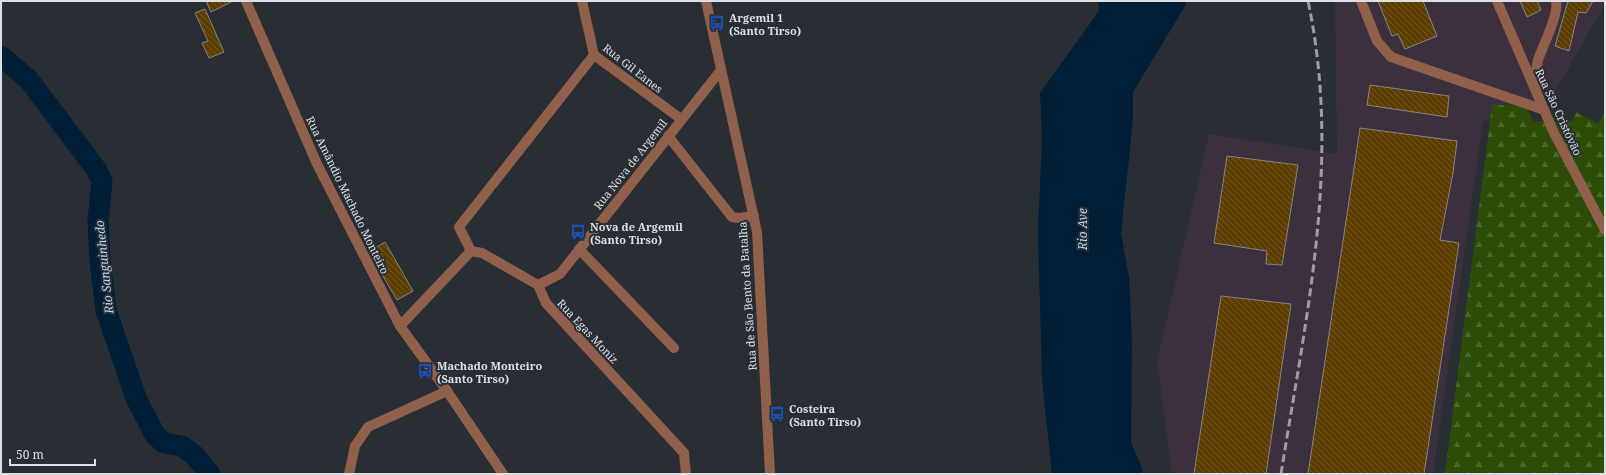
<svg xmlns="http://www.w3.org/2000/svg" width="1606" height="475" font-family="'Noto Serif',serif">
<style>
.industrial{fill:#3c303e}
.forest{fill:url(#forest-firs)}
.water{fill:#001e36}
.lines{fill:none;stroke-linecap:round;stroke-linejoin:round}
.river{stroke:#001e36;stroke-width:21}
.building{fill:url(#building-back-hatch);stroke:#8a847d}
.minor{stroke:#91604b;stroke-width:10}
.rail{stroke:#9a9fa4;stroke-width:3;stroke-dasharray:8 4;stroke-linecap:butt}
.labels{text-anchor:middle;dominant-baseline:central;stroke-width:4;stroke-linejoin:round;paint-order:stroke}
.poi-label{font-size:11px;font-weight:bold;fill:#dce0e4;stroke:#282e34;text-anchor:start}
.street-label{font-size:11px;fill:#dce0e4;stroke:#282e34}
.water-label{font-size:12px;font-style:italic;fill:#b7d7f3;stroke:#282e34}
</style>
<defs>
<pattern id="forest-firs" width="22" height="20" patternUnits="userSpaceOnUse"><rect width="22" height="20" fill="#2d4d07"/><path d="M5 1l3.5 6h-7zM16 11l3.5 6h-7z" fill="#4b662b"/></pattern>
<pattern id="building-back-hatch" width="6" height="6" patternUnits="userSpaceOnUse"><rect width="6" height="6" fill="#5b3d01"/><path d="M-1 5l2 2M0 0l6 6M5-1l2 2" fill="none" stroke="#725926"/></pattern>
</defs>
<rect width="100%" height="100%" fill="#282e34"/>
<path class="industrial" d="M1335,1h270v3l-53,93 -69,25 -50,352h-261l-15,-112 52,-228 128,20z"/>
<path class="forest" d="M1492,105h34l7,16h40l3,-9 22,12 7,-13v363h-160z"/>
<path class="water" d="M1098,1h88l-1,5 -52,86v27l-12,115 8,43 3,66 -1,99 11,26v6h-90l-10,-94 -4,-148 4,-94 -2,-45 59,-82z"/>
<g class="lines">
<path class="river" d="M1,56l28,24 67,89 6,12 -4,40 2,40 6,49 30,88 19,37 9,8 18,3 12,9 16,19"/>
</g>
<g class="building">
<path d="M206,1h27l-22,11z"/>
<path d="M1378,1h45l14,35 -32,13 -7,-15 -6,2z"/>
<path d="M1520,1h17l4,9 -14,7z"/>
<path d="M1568,1h25l-7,12 -8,-1 -9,39 -14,-5z"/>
<path d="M205,9l19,43 -15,6 -7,-15 6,-2 -13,-28z"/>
<path d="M1370,85l79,11 -2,21 -80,-12z"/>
<path d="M1360,128l97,13 -4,32 -13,67 19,3 -35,231h-116z"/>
<path d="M1227,156l71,9 -16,100 -16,-1 1,-13 -53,-8z"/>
<path d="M385,242l28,49 -16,9 -28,-48z"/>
<path d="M1221,296l70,8 -25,170h-72z"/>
</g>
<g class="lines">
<g class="minor">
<path d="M246,1l71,163 83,162 47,65 56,83"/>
<path d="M582,1l12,54 87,64"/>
<path d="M706,1l51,231 13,242"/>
<path d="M1361,1l16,40 14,16 153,53"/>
<path d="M1497,1l57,132 51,97"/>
<path d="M1536,87c-1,-8 0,-19 2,-27 5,-15 21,-45 18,-59"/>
<path d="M668,136l64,81 7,1 15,-2"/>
<path d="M579,249l95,99"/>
<path d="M471,251l11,2 56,32 8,18 138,150 2,21"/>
<path d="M471,251l-12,-24 135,-172"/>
<path d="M538,285l22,-11 161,-204"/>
<path d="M400,326l71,-75"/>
<path d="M349,474l6,-28 13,-19 79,-36"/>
</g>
<path class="rail" d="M1281,474c25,-158 61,-313 27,-473"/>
</g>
<defs>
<g id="bus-bare" transform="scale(1.2)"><path d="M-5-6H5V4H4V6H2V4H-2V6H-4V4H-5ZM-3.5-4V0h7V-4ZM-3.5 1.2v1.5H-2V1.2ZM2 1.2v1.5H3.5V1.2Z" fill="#1a4fb4" stroke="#282e34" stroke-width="2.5" paint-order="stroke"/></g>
</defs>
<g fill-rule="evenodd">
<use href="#bus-bare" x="717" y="23"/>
<use href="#bus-bare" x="578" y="232"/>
<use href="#bus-bare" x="425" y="371"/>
<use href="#bus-bare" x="777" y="414"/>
</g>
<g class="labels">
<g class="poi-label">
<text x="729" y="17">Argemil 1<tspan x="729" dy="13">(Santo Tirso)</tspan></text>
<text x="590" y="226">Nova de Argemil<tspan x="590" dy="13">(Santo Tirso)</tspan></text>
<text x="437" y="365">Machado Monteiro<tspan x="437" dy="13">(Santo Tirso)</tspan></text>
<text x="789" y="408">Costeira<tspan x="789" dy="13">(Santo Tirso)</tspan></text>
</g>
<g class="street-label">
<text transform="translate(633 68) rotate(38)">Rua Gil Eanes</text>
<text transform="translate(1559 112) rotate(65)">Rua São Cristóvão</text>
<text transform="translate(630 164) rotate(-52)">Rua Nova de Argemil</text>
<text transform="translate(348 195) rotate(64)">Rua Amândio Machado Monteiro</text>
<text transform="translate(747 296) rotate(-94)">Rua de São Bento da Batalha</text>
<text transform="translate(588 331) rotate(47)">Rua Egas Moniz</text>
</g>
<g class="water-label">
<text transform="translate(1082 229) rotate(-90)">Rio Ave</text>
<text transform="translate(104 267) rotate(-96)">Rio Sanguinhedo</text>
</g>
</g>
<rect width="1606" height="475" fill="none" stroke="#dce0e4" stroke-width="4"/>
<path d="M10 459v6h85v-6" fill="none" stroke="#dce0e4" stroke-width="2"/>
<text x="16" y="459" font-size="12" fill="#dce0e4" stroke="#282e34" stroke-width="3" paint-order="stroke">50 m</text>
</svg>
